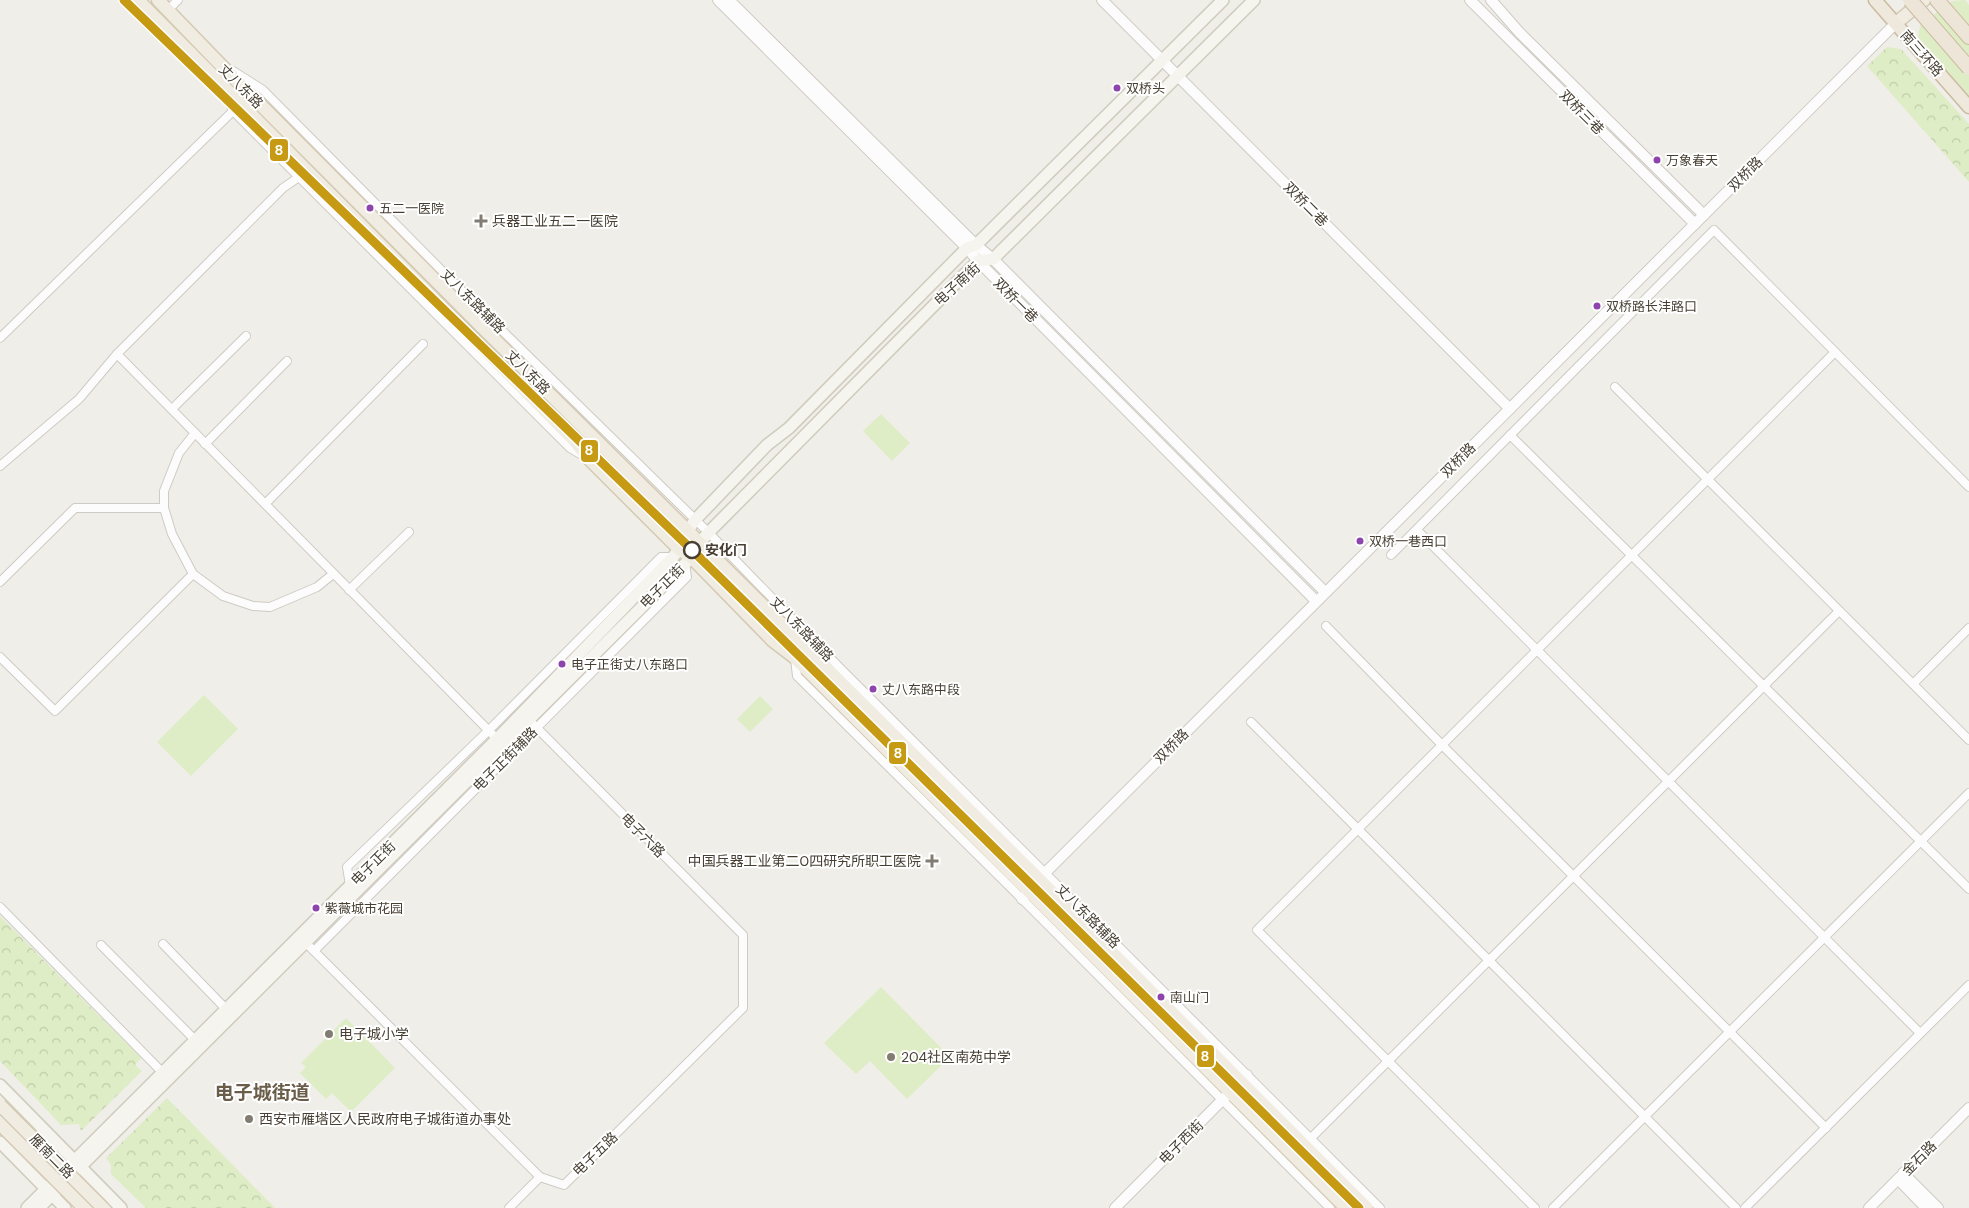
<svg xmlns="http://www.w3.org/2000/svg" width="1969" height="1208" font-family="'DM Sans','Noto Sans SC',sans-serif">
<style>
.green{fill:#deedc5}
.park{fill:url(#park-crowns)}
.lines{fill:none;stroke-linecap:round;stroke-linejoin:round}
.minor-casing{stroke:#cecbc5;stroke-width:10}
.tertiary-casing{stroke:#cecbc5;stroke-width:12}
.secondary-casing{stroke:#d0cbbe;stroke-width:14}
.primary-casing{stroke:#d4cab3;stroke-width:15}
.trunk-casing{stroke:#cbbba0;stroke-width:15}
.motorway-casing{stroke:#cbbba0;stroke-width:16}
.minor{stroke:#fdfcfc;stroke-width:8}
.tertiary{stroke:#fdfcfc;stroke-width:10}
.secondary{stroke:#f6f4ee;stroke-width:11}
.primary{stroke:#f1ece2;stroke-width:12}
.trunk{stroke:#eee8dd;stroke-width:12}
.motorway{stroke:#ece5d8;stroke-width:14}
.primary-bridge-casing{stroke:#d4cab3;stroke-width:15;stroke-linecap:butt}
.motorway-bridge-casing{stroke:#cbbba0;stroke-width:16;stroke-linecap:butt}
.primary-bridge{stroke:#f1ece2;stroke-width:12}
.motorway-bridge{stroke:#ece5d8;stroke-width:14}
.metro-1-casing{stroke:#fff;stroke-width:12}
.metro-1{stroke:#c69a13;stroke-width:9}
.bus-dot{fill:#8e44ad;stroke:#fff;stroke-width:2}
.poi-dot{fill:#827c72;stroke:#fff;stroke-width:2}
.stop-dot{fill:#fff;stroke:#473f33;stroke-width:2.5}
.labels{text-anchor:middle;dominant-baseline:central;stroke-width:4;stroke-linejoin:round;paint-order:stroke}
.bus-label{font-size:13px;fill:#473f33;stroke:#fff;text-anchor:start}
.street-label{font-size:14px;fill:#473f33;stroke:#fff}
.poi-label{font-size:14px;fill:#473f33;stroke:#fff;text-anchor:start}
.stop-label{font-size:14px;font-weight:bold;fill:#473f33;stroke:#fff;text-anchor:start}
.district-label{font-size:19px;font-weight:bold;fill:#6a5d49;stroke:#fff}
.line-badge{stroke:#fff;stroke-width:2}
.badge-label{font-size:14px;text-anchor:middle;font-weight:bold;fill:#fff}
</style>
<defs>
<pattern id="park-crowns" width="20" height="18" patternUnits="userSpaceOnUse" patternTransform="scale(1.25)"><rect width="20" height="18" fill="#deedc5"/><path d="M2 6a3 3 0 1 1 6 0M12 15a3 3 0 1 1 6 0" fill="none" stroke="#c0ccaa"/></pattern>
</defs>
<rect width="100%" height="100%" fill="#f0eee8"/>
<g class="green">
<path d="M1965,0l4,5v91l-51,-58 2,-13 32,-24z"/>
<path d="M881,414l29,29 -18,18 -29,-30z"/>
<path d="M204,695l34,34 -47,47 -34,-34z"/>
<path d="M760,696l13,13 -23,23 -13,-13z"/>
<path d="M881,987l69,70 -43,42 -37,-38 -14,13 -32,-31z"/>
<path d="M346,1018l49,50 -44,44 -19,-19 -6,6 -26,-26 6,-6 -5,-4z"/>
</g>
<g class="park">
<path d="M1887,47l14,2 68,75v58l-102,-116z"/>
<path d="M0,916l141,142 -6,7 7,6 -61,60 -2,-7 -18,1 -61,-64z"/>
<path d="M167,1098l108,110h-129l-35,-34v-9l-5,-7z"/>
</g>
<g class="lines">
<g class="minor-casing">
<g id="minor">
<path d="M168,10l10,-10"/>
<path d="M233,71l30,19 208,210 238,233 131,135 540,540"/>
<path d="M227,94l6,17 337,337 12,7"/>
<path d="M0,338l233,-227"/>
<path d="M117,354l383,388"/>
<path d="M1615,387l354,353"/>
<path d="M172,409l74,-73"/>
<path d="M195,433l-16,20 -15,38v17l8,26 21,40 30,22 30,10 17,1 47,-20 16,-13"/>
<path d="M1510,435l459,454"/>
<path d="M205,444l82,-83"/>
<path d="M0,466l79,-67 38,-45 166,-166 16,-11"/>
<path d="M265,504l158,-160"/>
<path d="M1417,530l503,503"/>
<path d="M1391,555l323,-325 255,257"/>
<path d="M0,582l75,-74h89"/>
<path d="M349,590l60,-58"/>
<path d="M1326,626l117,120 383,382"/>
<path d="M0,657l55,54 138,-137"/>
<path d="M795,659l2,17 219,217 314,315"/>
<path d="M1913,684l56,-56"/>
<path d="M1251,722l485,486"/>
<path d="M350,885l-3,-18 141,-136 173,-174h12"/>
<path d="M0,907l163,166"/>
<path d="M302,939l238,238 24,8 179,-177v-73l-214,-215"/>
<path d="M163,944l63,65"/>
<path d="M101,945l94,95"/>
<path d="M314,951l373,-374 -2,-13"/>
<path d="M1307,1142l532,-531"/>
<path d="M509,1208l31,-31"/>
<path d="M1535,1208l-278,-278 578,-578"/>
<path d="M1553,1208l416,-415"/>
<path d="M1745,1208l224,-223"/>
</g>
</g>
<g class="tertiary-casing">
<g id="tertiary">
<path d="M718,0l249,248 11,13 338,340"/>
<path d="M729,0l247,245 17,14 332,333"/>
<path d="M1102,0l408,409"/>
<path d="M1470,0l225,224"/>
<path d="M1491,0l28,32 185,183"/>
<path d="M1022,899l18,-18 5,-8 851,-850"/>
<path d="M1903,1173l35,35"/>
<path d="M1898,1179l28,29"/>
<path d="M1115,1208l132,-133"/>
<path d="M1869,1208l100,-100"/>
</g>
</g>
<g class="secondary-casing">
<g id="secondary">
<path d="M0,1085l121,123"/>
<path d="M0,1142l65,66"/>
<path d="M27,1208l470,-469 176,-182c10,-11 13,-25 22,-37l72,-75 22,-17 178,-180 9,-3 247,-245"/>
<path d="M39,1208l646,-644 6,-7 9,-15 12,-13 242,-244 24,-24 15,-2 261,-259"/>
</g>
</g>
<g class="primary-casing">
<g id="primary">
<path d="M138,0l435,439 16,20 91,91 11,7 82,84 21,16 552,551"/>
<path d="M158,0l59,61 266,267 551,546 333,334"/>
<path d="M1896,23l28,-23"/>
</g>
</g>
<g class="trunk-casing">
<path id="trunk" d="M1875,0l94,107"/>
</g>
<g class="motorway-casing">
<path id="motorway" d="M1937,0l32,37"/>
</g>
<use href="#minor" class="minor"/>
<use href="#tertiary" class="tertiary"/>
<use href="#secondary" class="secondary"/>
<use href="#primary" class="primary"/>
<use href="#trunk" class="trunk"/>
<use href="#motorway" class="motorway"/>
<g class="primary-bridge-casing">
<g id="primary-bridge">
<path d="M0,1105l103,103"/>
<path d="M0,1124l84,84"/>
</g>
</g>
<g class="motorway-bridge-casing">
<path id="motorway-bridge" d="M1910,0l59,68"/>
</g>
<use href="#primary-bridge" class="primary-bridge"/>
<use href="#motorway-bridge" class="motorway-bridge"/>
<g class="metro-1-casing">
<path id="metro-1" d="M124,0l568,550 667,658"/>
</g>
<use href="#metro-1" class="metro-1"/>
</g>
<g class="bus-dot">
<circle cx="1117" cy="88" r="4.5"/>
<circle cx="1657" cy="160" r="4.5"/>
<circle cx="370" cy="208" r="4.5"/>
<circle cx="1597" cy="306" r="4.5"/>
<circle cx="1360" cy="541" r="4.5"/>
<circle cx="562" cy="664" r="4.5"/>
<circle cx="873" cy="689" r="4.5"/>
<circle cx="316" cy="908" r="4.5"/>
<circle cx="1161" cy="997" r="4.5"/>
</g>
<g class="poi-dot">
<path d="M478.5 213.5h5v5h5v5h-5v5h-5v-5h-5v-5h5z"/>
<path d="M929.5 853.5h5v5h5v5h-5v5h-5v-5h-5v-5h5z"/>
<circle cx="329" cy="1034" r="5"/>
<circle cx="891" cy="1057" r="5"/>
<circle cx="249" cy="1119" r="5"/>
</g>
<circle class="stop-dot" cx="692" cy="550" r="8"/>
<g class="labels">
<g class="bus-label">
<text x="1126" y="88">双桥头</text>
<text x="1666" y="160">万象春天</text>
<text x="379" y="208">五二一医院</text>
<text x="1606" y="306">双桥路长沣路口</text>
<text x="1369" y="541">双桥一巷西口</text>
<text x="571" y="664">电子正街丈八东路口</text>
<text x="882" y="689">丈八东路中段</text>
<text x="325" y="908">紫薇城市花园</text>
<text x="1170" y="997">南山门</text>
</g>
<g class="street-label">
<text transform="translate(1922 53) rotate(49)">南三环路</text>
<text transform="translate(241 86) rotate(45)">丈八东路</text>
<text transform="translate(1582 112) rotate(45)">双桥三巷</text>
<text transform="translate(1745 174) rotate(-45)">双桥路</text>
<text transform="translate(1306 204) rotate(45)">双桥二巷</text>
<text transform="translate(957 284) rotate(-42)">电子南街</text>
<text transform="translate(1016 300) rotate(45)">双桥一巷</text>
<text transform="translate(473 301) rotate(45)">丈八东路辅路</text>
<text transform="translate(528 372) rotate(45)">丈八东路</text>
<text transform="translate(1458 460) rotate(-45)">双桥路</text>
<text transform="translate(662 586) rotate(-45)">电子正街</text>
<text transform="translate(802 629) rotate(46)">丈八东路辅路</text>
<text transform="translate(1171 746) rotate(-45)">双桥路</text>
<text transform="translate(505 759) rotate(-45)">电子正街辅路</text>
<text transform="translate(643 835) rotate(45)">电子六路</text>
<text transform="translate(373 863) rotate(-45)">电子正街</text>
<text transform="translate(1088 916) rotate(45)">丈八东路辅路</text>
<text transform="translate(1181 1142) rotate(-45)">电子西街</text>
<text transform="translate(595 1154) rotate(-44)">电子五路</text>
<text transform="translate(52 1156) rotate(45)">雁南二路</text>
<text transform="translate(1919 1158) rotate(-45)">金石路</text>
</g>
<g class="poi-label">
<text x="492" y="221">兵器工业五二一医院</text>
<text x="921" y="861" text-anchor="end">中国兵器工业第二0四研究所职工医院</text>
<text x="339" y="1034">电子城小学</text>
<text x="901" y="1057">204社区南苑中学</text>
<text x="259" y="1119">西安市雁塔区人民政府电子城街道办事处</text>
</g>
<g class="stop-label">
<text x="705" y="550">安化门</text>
</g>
<g class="district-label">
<text x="262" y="1092">电子城街道</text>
</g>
</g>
<g class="line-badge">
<rect x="269" y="138" width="20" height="24" rx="5" fill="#c69a13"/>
<rect x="580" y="439" width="19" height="24" rx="5" fill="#c69a13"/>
<rect x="888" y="741" width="19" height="24" rx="5" fill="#c69a13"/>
<rect x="1196" y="1044" width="19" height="24" rx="5" fill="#c69a13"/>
</g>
<g class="badge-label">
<text x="279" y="155">8</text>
<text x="589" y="455">8</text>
<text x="898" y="758">8</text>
<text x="1205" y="1061">8</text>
</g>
</svg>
